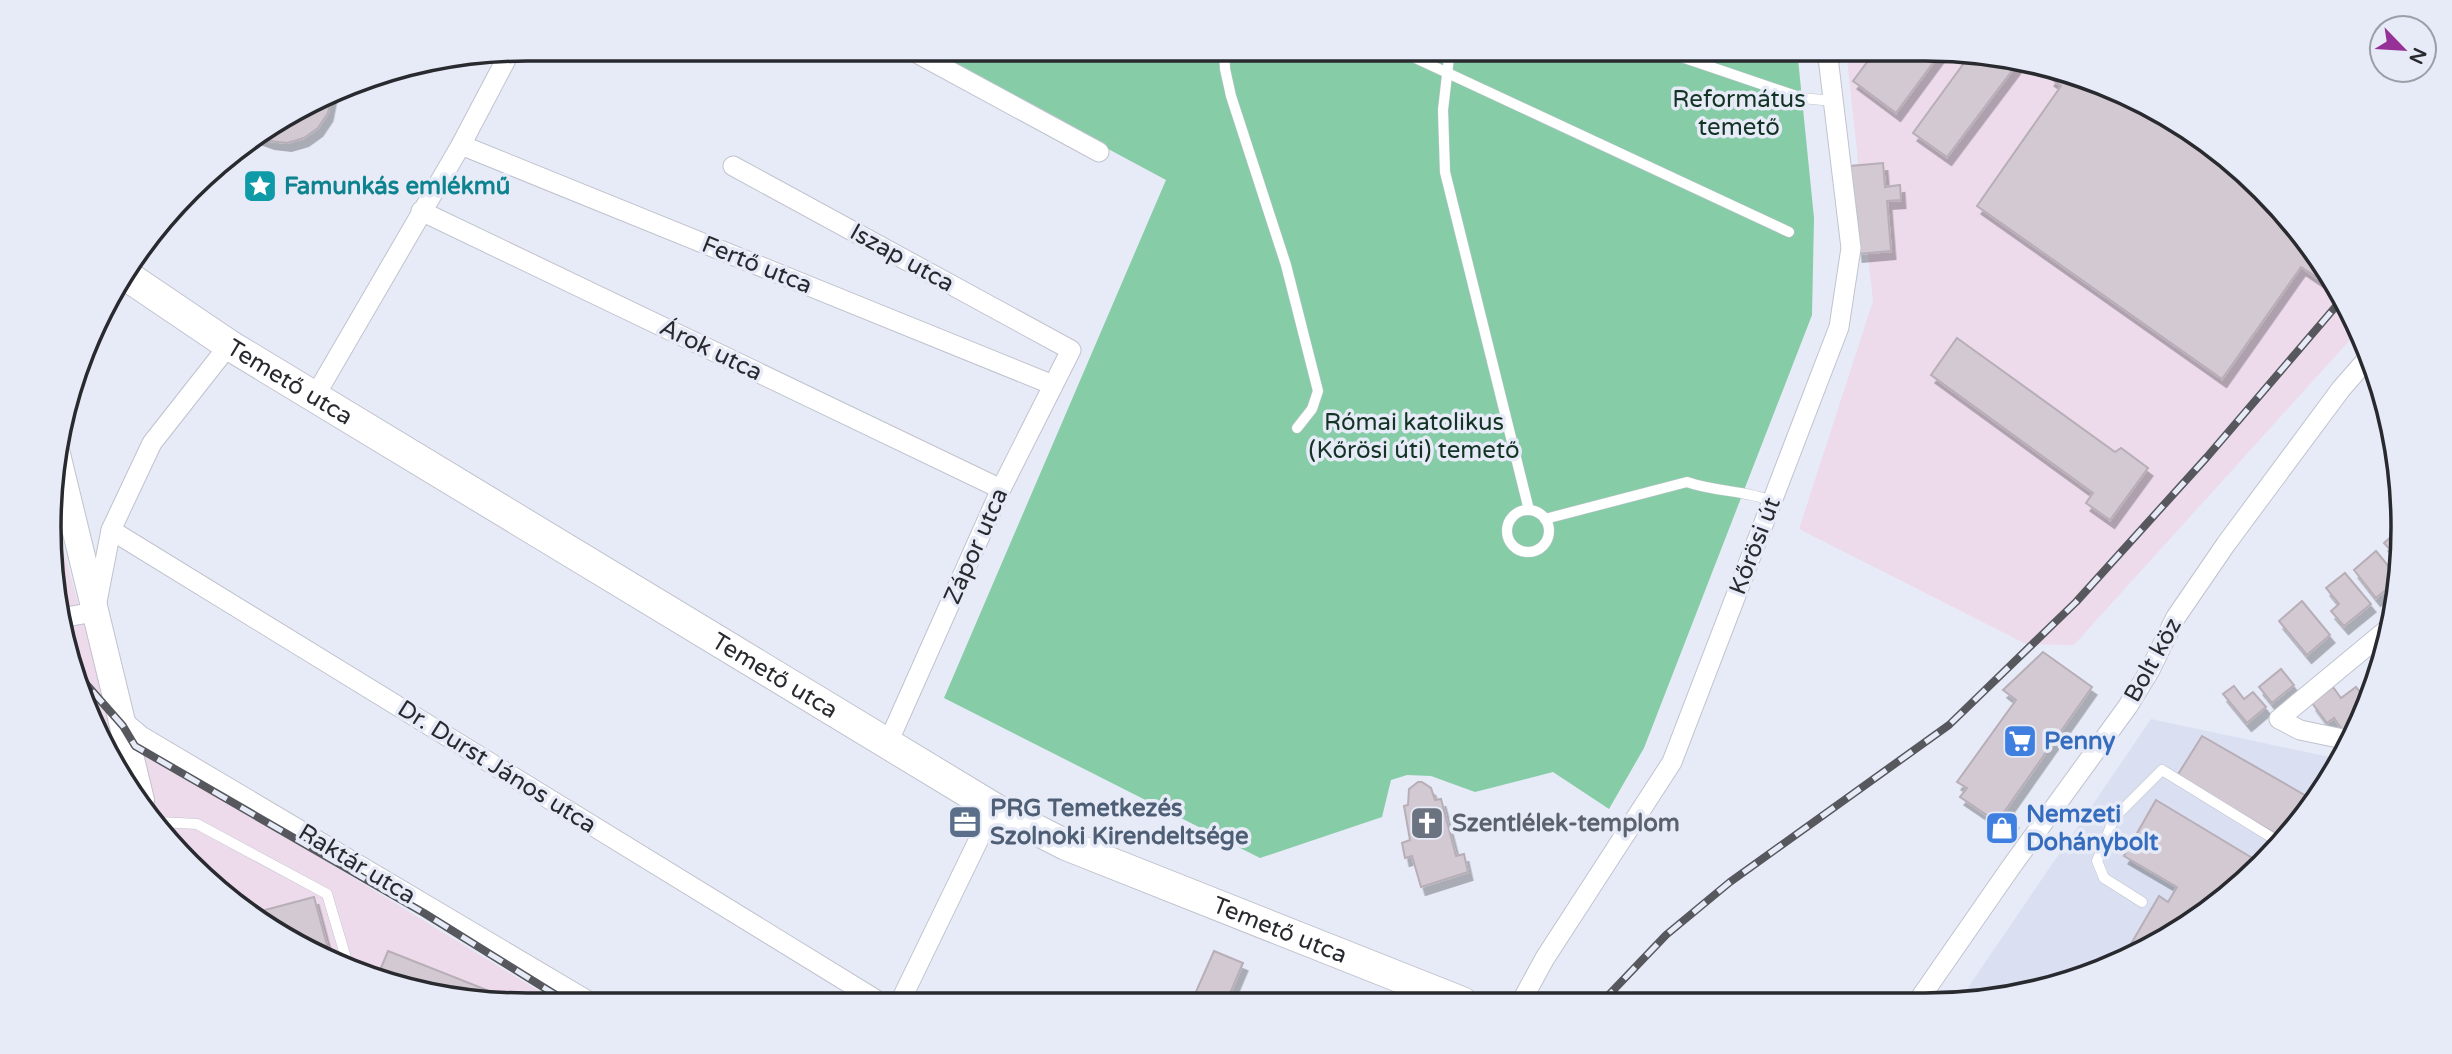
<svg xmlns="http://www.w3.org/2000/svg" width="2452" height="1054" font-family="'Varela Round',sans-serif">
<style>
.industrial{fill:#eddbec}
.built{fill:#dadff2}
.green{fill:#86cca7}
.building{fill:#d3c9d3;stroke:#b7aeb7;stroke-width:2;filter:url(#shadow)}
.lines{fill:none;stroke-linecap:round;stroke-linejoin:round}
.lane-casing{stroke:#c0c3ce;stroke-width:11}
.street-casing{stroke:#c0c3ce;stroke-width:21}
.secondary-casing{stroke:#c0c3ce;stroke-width:28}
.primary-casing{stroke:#c0c3ce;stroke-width:32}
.lane{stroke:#fff;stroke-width:10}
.street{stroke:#fff;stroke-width:19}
.secondary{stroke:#fff;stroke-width:26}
.primary{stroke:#fff;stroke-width:30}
.rail-casing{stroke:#56585e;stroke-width:8}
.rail{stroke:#e7ebf7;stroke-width:5;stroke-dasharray:16;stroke-linecap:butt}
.labels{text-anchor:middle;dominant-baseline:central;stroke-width:7;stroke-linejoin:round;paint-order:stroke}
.park-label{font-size:24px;fill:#133424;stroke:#e7ebf7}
.culture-label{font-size:24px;font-weight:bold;fill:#0d838f;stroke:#e7ebf7;text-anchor:start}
.street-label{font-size:24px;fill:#292a2f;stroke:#e7ebf7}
.shop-label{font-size:24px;font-weight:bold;fill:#366cbe;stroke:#e7ebf7;text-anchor:start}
.service-label{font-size:24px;font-weight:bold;fill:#4e5e75;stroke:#e7ebf7;text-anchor:start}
.worship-label{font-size:24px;font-weight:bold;fill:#5b616d;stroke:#e7ebf7;text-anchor:start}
.rim{fill:none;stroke:#292a2f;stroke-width:3.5}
</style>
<defs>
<filter id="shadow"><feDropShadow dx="4.5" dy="8" stdDeviation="0" flood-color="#0004"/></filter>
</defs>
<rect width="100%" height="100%" fill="#e7ebf7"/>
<g class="industrial">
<path d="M1846,49h79l154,26 85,38 76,55 64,68 50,80 5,14 -285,315 -48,-1 -227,-115 74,-228z"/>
<path d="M55,520l59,212 448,273h-35l-154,-26 -85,-38 -76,-54 -99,-121 -38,-85 -22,-91z"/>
</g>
<path class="built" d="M2151,719l188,40 -17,34 -82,94 -132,81 -120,33 -21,-12z"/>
<path class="green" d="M922,49h875l17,169 -2,97 -168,433 -35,61 -56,-37 -78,20 -44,-16 -24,-1 -16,5 -9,37 -122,41 -316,-160 222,-518z"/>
<g class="building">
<path d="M1877,49h48l16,3 -45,61 -43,-32z"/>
<path d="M1969,56l48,8 -70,93 -34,-24z"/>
<path d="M2055,71l24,4 85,38 76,55 64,68 21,34 -6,9 -18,-12 -79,112 -245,-173 84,-120 -11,-8z"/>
<path d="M332,93l-4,20 -10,15 -14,10 -17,5 -17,-2 -14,-5 32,-23z"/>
<path d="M1883,163l2,24 15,-2 1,15 -14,1 4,50 -33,3 -8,-88z"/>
<path d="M1957,338l158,114 6,-4 27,20 -38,52 -24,-17 7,-10 -162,-118z"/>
<path d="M2395,533l6,7 -1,11 -5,4 -11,-12z"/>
<path d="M2376,551l23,28 -23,19 -22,-28z"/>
<path d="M2345,573l26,31 -27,22 -13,-15 8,-7 -13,-16z"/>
<path d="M2302,601l28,34 -23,20 -28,-34z"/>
<path d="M2043,652l49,35 -95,135 -37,-25 7,-9 -10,-6 59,-82 -13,-10z"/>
<path d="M2384,653l-4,19 -8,-9z"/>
<path d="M2281,669l13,16 -22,18 -13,-16z"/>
<path d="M2234,686l10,13 9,-7 13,15 -19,16 -24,-29z"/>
<path d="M2333,687l8,11 15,-11 11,14 -8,18 -16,12 -9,-13 -7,5 -15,-20z"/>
<path d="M2202,736l113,65 -32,37 -106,-62z"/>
<path d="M1418,782h4l9,6 4,12 6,-1 15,57 8,-2 4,18 -47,15 -9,-31 -7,2 -3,-15 8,-3 -6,-34 4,-1 1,-16z"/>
<path d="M2156,800l98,59 -18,30 -102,63 -6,-3 31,-53 9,6 9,-15 -53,-31z"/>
<path d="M2005,814l9,6 -9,14 -10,-6z"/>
<path d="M314,897l17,63 -43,-19 -38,-27z"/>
<path d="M388,951l104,41 -2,7 -114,-19z"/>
<path d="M1214,951l29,12 -17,40h-35z"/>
</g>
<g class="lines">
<g class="lane-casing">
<g id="lane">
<path d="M1224,49l1,20 6,27 55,169 32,126 -6,18 -15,19"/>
<path d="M1396,49l393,183"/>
<path d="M1450,49l-7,61 2,62 84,338"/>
<path d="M1658,49l144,49 31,3"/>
<circle cx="1528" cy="531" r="21"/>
<path d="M1545,519l142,-37c28,10 58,8 85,19"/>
<path d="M159,822l38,2 130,70 22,74"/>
<path d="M2142,902l-38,-24 -7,-17 17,-43 48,-48 117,72"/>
</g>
</g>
<g class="street-casing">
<g id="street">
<path d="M909,49l190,103"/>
<path d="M461,145l592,240"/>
<path d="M733,166l338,184 -70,139 -114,256"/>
<path d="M421,211l580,278"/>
<path d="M315,396l146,-251 49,-93"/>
<path d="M111,530l772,474"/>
<path d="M60,618l35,-6 16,-82 41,-87 77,-98"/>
<path d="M121,719l20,17 454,269"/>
<path d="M2348,740l-48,-10 -21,-11 111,-92"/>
<path d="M1918,1001l93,-134 117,-161 22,-36 26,-53 50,-73 115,-155 28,-32"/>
<path d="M1521,1002l24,-44 127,-196 167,-435 12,-79 -24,-199"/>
<path d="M899,1004l95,-196"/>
</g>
</g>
<g class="secondary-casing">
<path id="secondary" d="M57,454l84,346"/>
</g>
<g class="primary-casing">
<g id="primary">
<path id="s1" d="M124,274l105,71 765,463 72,37 396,157"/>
</g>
</g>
<use href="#lane" class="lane"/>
<use href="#street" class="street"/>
<use href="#secondary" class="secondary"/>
<use href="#primary" class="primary"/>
<g class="rail-casing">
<g id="rail">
<path d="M71,667l52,59 12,20 289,167 148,92"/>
<path d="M1602,1002l64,-67 64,-53 219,-157 127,-123 131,-145 136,-159"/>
</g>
</g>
<use href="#rail" class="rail"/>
</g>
<defs>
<g id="sight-square" transform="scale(1.75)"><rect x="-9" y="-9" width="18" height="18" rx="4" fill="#0f9aa8" stroke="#e7ebf7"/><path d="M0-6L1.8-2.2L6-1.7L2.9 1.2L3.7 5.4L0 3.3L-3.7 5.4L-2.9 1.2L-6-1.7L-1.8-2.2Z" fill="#fff"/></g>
<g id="supermarket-square" transform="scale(1.75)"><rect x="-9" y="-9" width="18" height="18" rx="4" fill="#3f7fe0" stroke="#e7ebf7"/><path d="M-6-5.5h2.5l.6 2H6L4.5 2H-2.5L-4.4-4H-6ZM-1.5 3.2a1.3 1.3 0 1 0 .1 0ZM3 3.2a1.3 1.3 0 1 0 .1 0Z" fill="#fff"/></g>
<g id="office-square" transform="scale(1.75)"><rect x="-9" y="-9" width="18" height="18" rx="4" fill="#5c6f8a" stroke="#e7ebf7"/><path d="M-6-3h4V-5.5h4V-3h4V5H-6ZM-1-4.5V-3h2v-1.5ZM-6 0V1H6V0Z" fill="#fff"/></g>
<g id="church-square" transform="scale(1.75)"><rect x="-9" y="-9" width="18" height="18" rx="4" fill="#6b7280" stroke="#e7ebf7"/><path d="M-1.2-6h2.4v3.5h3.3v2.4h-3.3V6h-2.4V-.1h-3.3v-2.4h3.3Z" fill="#fff"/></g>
<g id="shop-square" transform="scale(1.75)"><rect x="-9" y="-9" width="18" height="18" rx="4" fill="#3f7fe0" stroke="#e7ebf7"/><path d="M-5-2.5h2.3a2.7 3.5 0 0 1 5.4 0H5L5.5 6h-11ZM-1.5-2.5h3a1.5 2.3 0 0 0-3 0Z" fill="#fff"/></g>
</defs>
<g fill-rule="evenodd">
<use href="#sight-square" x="260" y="186"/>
<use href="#supermarket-square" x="2020" y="741"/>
<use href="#office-square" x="965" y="822"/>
<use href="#church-square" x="1427" y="823"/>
<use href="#shop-square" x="2002" y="828"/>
</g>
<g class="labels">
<g class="park-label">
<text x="1739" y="99">Református<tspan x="1739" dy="28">temető</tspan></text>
<text x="1414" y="422">Római katolikus<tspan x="1414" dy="28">(Kőrösi úti) temető</tspan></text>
</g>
<g class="culture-label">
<text x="284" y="186">Famunkás emlékmű</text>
</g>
<g class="street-label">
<text transform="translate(902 258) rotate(29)">Iszap utca</text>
<text transform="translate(757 265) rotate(22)">Fertő utca</text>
<text transform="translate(711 350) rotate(26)">Árok utca</text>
<text stroke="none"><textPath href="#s1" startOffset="198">Temető utca</textPath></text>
<text transform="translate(976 546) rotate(-66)">Zápor utca</text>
<text transform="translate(1755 546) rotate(-69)">Kőrösi út</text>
<text transform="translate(2153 660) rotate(-61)">Bolt köz</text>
<text stroke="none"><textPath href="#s1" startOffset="765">Temető utca</textPath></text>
<text transform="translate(497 767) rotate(32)">Dr. Durst János utca</text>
<text transform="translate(357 864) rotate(31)">Raktár utca</text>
<text stroke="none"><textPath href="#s1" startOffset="1332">Temető utca</textPath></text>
</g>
<g class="shop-label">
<text x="2044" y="741">Penny</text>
<text x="2026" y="814">Nemzeti<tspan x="2026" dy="28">Dohánybolt</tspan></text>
</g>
<g class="service-label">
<text x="990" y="808">PRG Temetkezés<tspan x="990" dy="28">Szolnoki Kirendeltsége</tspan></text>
</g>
<g class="worship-label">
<text x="1452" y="823">Szentlélek-templom</text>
</g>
</g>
<path d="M0 0H2452V1054H0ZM527 61H1925A466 466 0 0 1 2391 527V527A466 466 0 0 1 1925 993H527A466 466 0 0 1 61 527V527A466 466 0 0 1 527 61Z" fill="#e7ebf7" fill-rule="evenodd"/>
<path class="rim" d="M527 61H1925A466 466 0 0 1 2391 527V527A466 466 0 0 1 1925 993H527A466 466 0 0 1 61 527V527A466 466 0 0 1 527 61Z"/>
<g transform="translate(2403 49) rotate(115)"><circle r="33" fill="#e7ebf7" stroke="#9b9ea7" stroke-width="2"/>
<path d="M0-5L12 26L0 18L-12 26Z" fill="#963297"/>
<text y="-10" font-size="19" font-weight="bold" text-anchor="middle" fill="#292a2f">N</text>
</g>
</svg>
